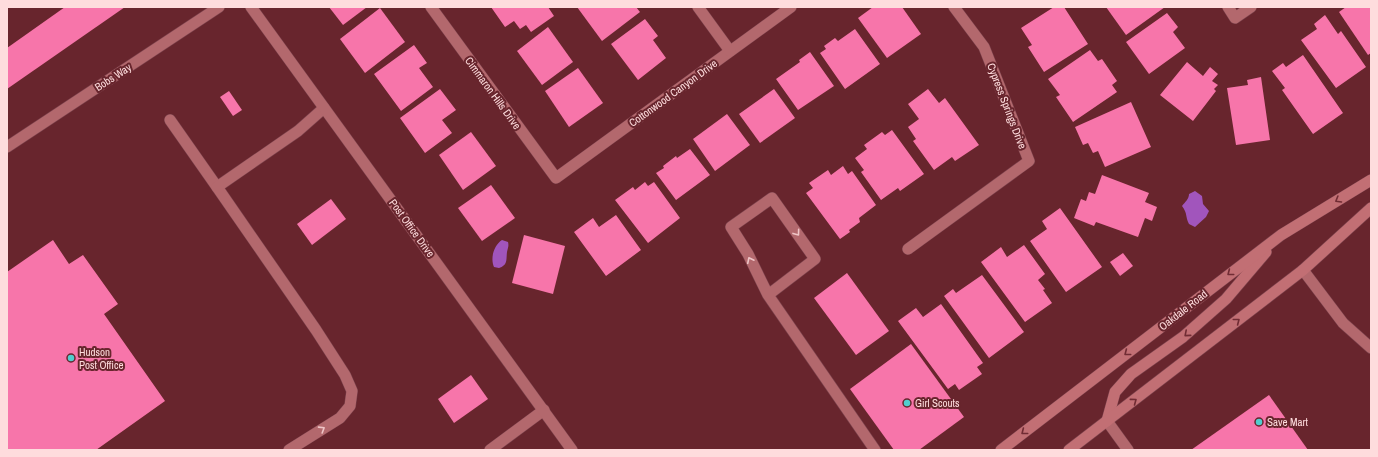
<svg xmlns="http://www.w3.org/2000/svg" width="1378" height="457" font-family="'Archivo Narrow',sans-serif">
<style>
.water{fill:#a155bc}
.building{fill:#f775aa}
.lines{fill:none;stroke-linecap:round;stroke-linejoin:round}
.service-casing{stroke:#7c434d;stroke-width:12}
.minor-casing{stroke:#7c434d;stroke-width:12}
.secondary-casing{stroke:#7c434d;stroke-width:12}
.service{stroke:#b3686d;stroke-width:11}
.minor{stroke:#b3686d;stroke-width:11}
.secondary{stroke:#c26f74;stroke-width:11}
.oneway{stroke:#712c34}
.oneway2{stroke:#efc5c7}
.poi-dot{fill:#52cdce;stroke:#68252d;stroke-width:1.5}
.labels{text-anchor:middle;dominant-baseline:central;stroke-width:4;stroke-linejoin:round;paint-order:stroke}
.street-label{font-size:11px;fill:#fedcdd;stroke:#68252d}
.poi-label{font-size:11px;fill:#fedcdd;stroke:#68252d;text-anchor:start}
</style>
<rect width="100%" height="100%" fill="#68252d"/>
<g class="water">
<path d="M1195,191l7,5 1,8 6,7 -3,6 -11,10 -6,-3c-4,-7 -1,-10 -7,-18 3,-4 7,-7 7,-12z"/>
<path d="M502,240l6,2c1,4 0,5 -1,10 -1,8 1,13 -8,16l-5,-1c-4,-9 0,-22 8,-27z"/>
</g>
<g class="building">
<path d="M65,7h60l-118,82v-41z"/>
<path d="M329,7h38l-24,18z"/>
<path d="M491,7h57l6,9 -23,16 -5,-7 -6,4 -6,-8 -9,6z"/>
<path d="M577,7h59l4,5 -38,29z"/>
<path d="M873,7h29l19,27 -34,24 -29,-40z"/>
<path d="M1054,7h10l24,37 -44,28 -16,-25 4,-2 -11,-17z"/>
<path d="M1106,7h59l-39,28z"/>
<path d="M1346,7h25v46l-3,2 -29,-43z"/>
<path d="M380,8l25,34 -40,31 -25,-34z"/>
<path d="M1167,13l11,14 -5,5 12,16 -36,26 -23,-32z"/>
<path d="M1325,15l13,19 3,-3 25,36 -30,21 -35,-48 16,-11 -3,-5z"/>
<path d="M645,19l13,17 -5,4 13,18 -28,22 -27,-36z"/>
<path d="M548,27l25,35 -31,23 -25,-34z"/>
<path d="M855,29l25,35 -35,25 -25,-36 6,-4 -2,-3 11,-8 3,3z"/>
<path d="M414,45l13,18 -8,5 14,19 -32,24 -27,-37z"/>
<path d="M1090,50l8,11 4,-2 15,22 -5,4 5,7 -44,30 -17,-25 4,-2 -12,-16z"/>
<path d="M810,52l24,34 -36,24 -22,-31 24,-17 -1,-2z"/>
<path d="M1303,55l40,58 -30,21 -31,-44 3,-2 -13,-17 11,-8 3,4z"/>
<path d="M1187,62l16,14 7,-9 8,7 -6,7 6,4 -4,4 2,2 -23,30 -33,-26z"/>
<path d="M578,68l25,35 -34,24 -24,-36z"/>
<path d="M1261,77l9,63 -34,5 -9,-57 21,-3 -1,-5z"/>
<path d="M440,89l16,21 -14,10 10,13 -27,20 -25,-35z"/>
<path d="M774,89l21,29 -35,25 -21,-29z"/>
<path d="M928,89l11,14 6,-5 34,47 -24,16 -3,-4 -18,13 -21,-29 3,-2 -8,-12 11,-8 -11,-15z"/>
<path d="M229,91l13,19 -9,6 -13,-19z"/>
<path d="M1131,102l20,45 -46,20 -7,-16 -5,2 -5,-10 -5,2 -8,-18z"/>
<path d="M727,114l23,31 -35,26 -22,-32z"/>
<path d="M892,130l32,44 -24,17 -2,-3 -17,12 -20,-28 3,-2 -9,-12 12,-9 -3,-4 18,-13 3,3z"/>
<path d="M471,132l25,34 -33,24 -24,-35z"/>
<path d="M690,149l20,26 -34,25 -20,-27 8,-5 -1,-2 13,-10 1,2z"/>
<path d="M843,166l5,8 4,-3 24,34 -17,13 1,4 -11,8 1,2 -10,7 -34,-46 7,-5 -4,-5 19,-13 3,5z"/>
<path d="M1102,175l47,18 -4,9 12,5 -5,14 -7,-3 -7,19 -42,-15 -2,4 -20,-8 7,-19 5,2 3,-9 6,2z"/>
<path d="M645,182l3,4 6,-4 26,36 -32,25 -33,-43 18,-13 2,3z"/>
<path d="M491,185l24,33 -33,23 -24,-33z"/>
<path d="M331,199l15,20 -34,26 -15,-21z"/>
<path d="M1060,208l42,59 -36,25 -36,-51 17,-12 -5,-8z"/>
<path d="M616,215l25,35 -35,26 -32,-44 19,-14 6,9z"/>
<path d="M524,235l41,11 -12,48 -41,-11z"/>
<path d="M53,240l16,24 14,-9 35,49 -14,10 61,87 -69,49h-89v-178z"/>
<path d="M1024,245l21,29 -7,6 7,9 -2,1 9,13 -27,19 -44,-60 20,-15 6,10z"/>
<path d="M1123,253l10,13 -13,10 -10,-14z"/>
<path d="M847,273l42,58 -33,24 -42,-57z"/>
<path d="M982,275l42,57 -35,26 -45,-62 9,-7 3,4z"/>
<path d="M941,304l42,59 -6,4 5,7 -23,16 -4,-6 -7,5 -50,-68 18,-13 7,9z"/>
<path d="M911,344l53,73 -45,33h-25l-44,-61z"/>
<path d="M471,375l17,24 -34,24 -16,-24z"/>
<path d="M1269,395l39,55h-117z"/>
</g>
<g class="lines">
<g class="service-casing">
<g id="service">
<path d="M170,120l47,67"/>
<path d="M1303,270l40,53 28,25"/>
<path d="M768,295l47,-36 -43,-61 -41,29 17,27 20,41 107,155"/>
<path d="M1107,421l21,29"/>
<path d="M289,450l51,-32 10,-12 2,-15 -7,-16 -29,-45 -99,-143 81,-56 26,-23"/>
<path d="M490,450l54,-40"/>
</g>
</g>
<g class="minor-casing">
<g id="minor">
<path d="M251,7l321,443"/>
<path d="M431,7l125,171 235,-171"/>
<path d="M698,7l32,44"/>
<path d="M1228,7l7,11 16,-11"/>
<path d="M7,147l212,-140"/>
<path d="M908,249l121,-88 -45,-114 -30,-40"/>
</g>
</g>
<g class="secondary-casing">
<g id="secondary">
<path d="M1107,421l8,-29 16,-18 52,-37 43,-38 40,-47"/>
<path d="M1001,450l280,-215 90,-55"/>
<path d="M1069,450l234,-180 68,-62"/>
</g>
</g>
<use href="#service" class="service"/>
<use href="#minor" class="minor"/>
<use href="#secondary" class="secondary"/>
</g>
<defs><path id="oneway-chevron" d="M-2-3.5L2.5 0L-2 3.5" fill="none" stroke-width="1.6" stroke-linecap="round" stroke-linejoin="round"/></defs>
<g class="oneway">
<use href="#oneway-chevron" transform="translate(1338 200) rotate(149)"/>
<use href="#oneway-chevron" transform="translate(1230 273) rotate(142)"/>
<use href="#oneway-chevron" transform="translate(1237 321) rotate(-38)"/>
<use href="#oneway-chevron" transform="translate(1187 334) rotate(139)"/>
<use href="#oneway-chevron" transform="translate(1127 353) rotate(142)"/>
<use href="#oneway-chevron" transform="translate(1134 401) rotate(-37)"/>
<use href="#oneway-chevron" transform="translate(1024 432) rotate(142)"/>
</g>
<g class="oneway2">
<use href="#oneway-chevron" transform="translate(797 233) rotate(54)"/>
<use href="#oneway-chevron" transform="translate(750 260) rotate(-116)"/>
<use href="#oneway-chevron" transform="translate(322 429) rotate(-32)"/>
</g>
<g class="poi-dot">
<circle cx="71" cy="358" r="4"/>
<circle cx="907" cy="403" r="4"/>
<circle cx="1259" cy="422" r="4"/>
</g>
<g class="labels">
<g class="street-label">
<text transform="translate(113 77) rotate(-33)">Bobs Way</text>
<text transform="translate(493 93) rotate(54)">Cimmaron Hills Drive</text>
<text transform="translate(673 93) rotate(-36)">Cottonwood Canyon Drive</text>
<text transform="translate(1007 106) rotate(69)">Cypress Springs Drive</text>
<text transform="translate(412 228) rotate(54)">Post Office Drive</text>
<text transform="translate(1183 310) rotate(-38)">Oakdale Road</text>
</g>
<g class="poi-label">
<text x="79" y="352">Hudson<tspan x="79" dy="13">Post Office</tspan></text>
<text x="915" y="403">Girl Scouts</text>
<text x="1267" y="422">Save Mart</text>
</g>
</g>
<rect width="1378" height="457" fill="none" stroke="#fedcdd" stroke-width="16"/>
</svg>
